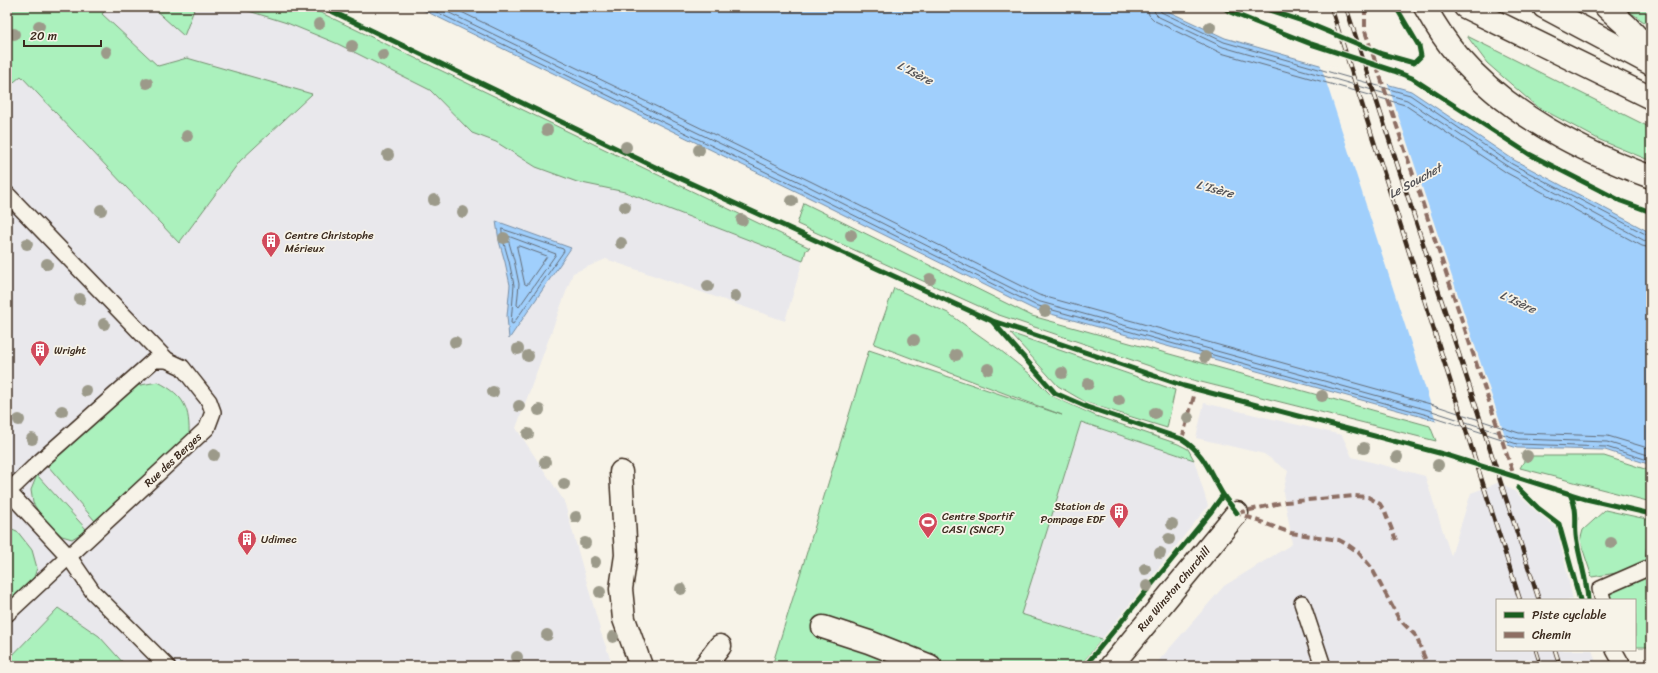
<svg xmlns="http://www.w3.org/2000/svg" width="1658" height="673" font-family="Sriracha,sans-serif">
<style>
.built{fill:#e9e8ec}
.green{fill:#abf1bd;stroke:#738e6e}
.water{fill:#a0cffc;stroke:#788da3}
.pier{fill:#f7f3e8}
.lines{fill:none;stroke-linecap:round;stroke-linejoin:round}
.shore{stroke:#636c77;stroke-width:1}
.service-casing{stroke:#3b2a1e;stroke-width:18}
.minor-casing{stroke:#3b2a1e;stroke-width:25}
.trunk-casing{stroke:#3b2a1e;stroke-width:25}
.service{stroke:#f7f3e8;stroke-width:15}
.minor{stroke:#f7f3e8;stroke-width:22}
.trunk{stroke:#f7f3e8;stroke-width:22}
.rail-casing{stroke:#3b2a1e;stroke-width:4.5}
.rail{stroke:#f7f3e8;stroke-width:3;stroke-dasharray:9;stroke-linecap:butt}
.quiet{stroke:#8d6e63;stroke-width:4;stroke-dasharray:8 4;stroke-linecap:butt}
.cycleway-casing{stroke:#f7f3e8;stroke-width:8}
.cycleway{stroke:#1b5e20;stroke-width:5}
.tree{fill:#9c9a8a}
.labels{text-anchor:middle;dominant-baseline:central;stroke-width:3.5;stroke-linejoin:round;paint-order:stroke}
.poi-label{font-size:11px;fill:#3b2a1e;stroke:#f7f3e8;text-anchor:start}
.street-label{font-size:11px;fill:#3b2a1e;stroke:#f7f3e8}
.water-label{font-size:12px;font-style:italic;fill:#545356;stroke:#f7f3e8}
</style>
<rect width="100%" height="100%" fill="#f7f3e8"/>
<filter id="ink" filterUnits="userSpaceOnUse"><feTurbulence type="fractalNoise" baseFrequency=".025" numOctaves="2"/><feDisplacementMap in="SourceGraphic" scale="8" xChannelSelector="R" yChannelSelector="G"/><feConvolveMatrix kernelMatrix="1 2 1 2 8 2 1 2 1" color-interpolation-filters="sRGB"/></filter>
<g filter="url(#ink)">
<g class="built">
<path d="M7,7h294l505,243 -21,71 -179,-62 -33,14 -57,155 48,73 37,132 12,33h-606z"/>
<path d="M1204,403l138,32 10,22 73,19 26,80 20,-63 29,-11 14,9 43,36 16,73h-76v50h95l5,16h-443l70,-80 68,-42 -3,-21 -6,-31 5,-21 -24,-17 -68,-16z"/>
<path d="M1081,422l113,38 14,46 -106,133 -81,-25z"/>
</g>
<g class="green">
<path d="M7,7h101l-6,7 56,52 29,-8 125,36 -72,67 -61,82 -158,-167 -14,12z"/>
<path d="M152,7h43l-11,29z"/>
<path d="M236,7h73l501,241 -4,2 -3,11 -178,-69 -48,-10 -41,-15 -40,-25 -24,-9 -42,-43 -92,-46 -51,-21z"/>
<path d="M1623,7h28v20z"/>
<path d="M1467,36l184,92v33l-51,-21 -64,-34 -49,-43z"/>
<path d="M804,203l228,113 398,110 6,15 -251,-63 -189,-64 -199,-90z"/>
<path d="M894,288l54,25 52,37 30,24 22,22 44,20 82,28 10,5 6,11 -113,-38 -60,192 81,25 -22,27h-308l97,-316 193,65 -188,-71z"/>
<path d="M1010,333l165,57 -8,38 -80,-25 -29,-17z"/>
<path d="M158,382c27,14 32,26 31,56l-94,83 -47,-55 87,-80z"/>
<path d="M1527,456h77l47,15v31l-131,-34z"/>
<path d="M37,475l50,55 -15,9 -10,-3 -17,-14 -12,-19 -2,-13z"/>
<path d="M1605,510l46,10 -3,8 -3,37 -23,7 -30,5 -12,-36 3,-11z"/>
<path d="M7,527l10,4 15,19 5,18 -6,19 -24,21z"/>
<path d="M1651,570v77h-16v-47h-24l-1,-8z"/>
<path d="M58,608l41,28 27,30h-119v-5z"/>
</g>
<g class="water">
<path d="M417,7h742l66,31 186,53 103,69 137,73v232l-46,-15 -88,-2 -87,-29 -397,-110 -227,-113z"/>
<path d="M496,221l75,27 -62,91 -2,-23 3,-31 -5,-23 -6,-21z"/>
</g>
<path class="pier" d="M1320,63l67,19 122,366 -72,-24z"/>
<g class="lines">
<g class="shore">
<path d="M426,7l381,185 228,113 396,111 86,28 89,3 45,14"/>
<path d="M437,7l373,180 227,114 395,110 86,28 89,3 44,14"/>
<path d="M451,7l361,175 227,113 395,110 85,28 89,3 43,13"/>
<path d="M1147,7l2,8 6,6 66,32 184,52 102,68 135,73 9,2"/>
<path d="M1153,7l2,6 4,4 64,30 184,53 103,68 135,73 6,1"/>
<path d="M1159,7l2,5 63,30 186,53 102,69 139,73"/>
<path d="M502,229l61,20 1,2 -51,73 -2,-1 3,-38 -5,-24 -6,-21z"/>
<path d="M508,236l48,18 -37,53 -2,-2 2,-21 -5,-24 -6,-21z"/>
<path d="M517,246h2l28,10 -20,29 -2,-1z"/>
</g>
<g class="service-casing">
<g id="service">
<path d="M7,194l160,166"/>
<path d="M7,490l62,67 24,35 74,74"/>
<path d="M7,493l30,-29 117,-104h13l15,7 27,34 4,11 -6,16 -200,186"/>
<path d="M1603,600l-3,-11 48,-21"/>
<path d="M1302,603l21,63"/>
<path d="M1614,650l9,16"/>
</g>
</g>
<g class="minor-casing">
<g id="minor">
<path d="M621,472l5,83 -5,34 3,30 17,47"/>
<path d="M823,627l46,15 61,24"/>
<path d="M705,666l15,-20"/>
<path d="M1111,666l126,-153"/>
</g>
</g>
<g class="trunk-casing">
<g id="trunk">
<path d="M1425,7c10,18 21,35 34,50 50,58 122,94 192,120"/>
<path d="M1465,7l186,91"/>
<path d="M1544,7l107,57"/>
<path d="M1606,7l21,19 24,26"/>
</g>
</g>
<use href="#service" class="service"/>
<use href="#minor" class="minor"/>
<use href="#trunk" class="trunk"/>
<g class="rail-casing">
<g id="rail">
<path d="M1331,7l189,593"/>
<path d="M1346,7l193,593"/>
<path d="M1536,650l5,16"/>
<path d="M1555,650l5,16"/>
</g>
</g>
<use href="#rail" class="rail"/>
<g class="quiet">
<path d="M1365,7v24l150,448"/>
<path d="M1182,439l14,-50"/>
<path d="M1235,510l2,3 54,20 48,7 9,5 10,7 13,15 28,52 17,17 12,30"/>
<path d="M1237,513l48,-11 69,-6 14,1 12,7 5,8 11,28"/>
<path d="M1648,568l1,-37 2,-2"/>
</g>
<g class="cycleway-casing">
<g id="cycleway">
<path d="M323,7l330,159 339,155 28,9 164,56 259,68 143,45 65,15"/>
<path d="M1223,7l7,5 81,32 83,27 18,7 117,76 92,47 30,11"/>
<path d="M1260,7l45,15 77,32 32,9 7,-7 -2,-10 -23,-39"/>
<path d="M992,321l63,72 32,14 95,32c22,14 27,32 40,54 4,7 10,13 15,20"/>
<path d="M1518,488l20,20 21,16 21,76"/>
<path d="M1570,494c10,20 3,30 7,48 3,20 10,38 11,58"/>
<path d="M1085,666l125,-153 13,-18"/>
</g>
</g>
<use href="#cycleway" class="cycleway"/>
</g>
<g class="tree">
<circle cx="319" cy="24" r="6"/>
<circle cx="39" cy="26" r="6"/>
<circle cx="1210" cy="27" r="6"/>
<circle cx="14" cy="34" r="6"/>
<circle cx="352" cy="46" r="6"/>
<circle cx="106" cy="52" r="6"/>
<circle cx="383" cy="55" r="6"/>
<circle cx="147" cy="83" r="6"/>
<circle cx="547" cy="130" r="6"/>
<circle cx="187" cy="136" r="6"/>
<circle cx="626" cy="147" r="6"/>
<circle cx="699" cy="150" r="6"/>
<circle cx="388" cy="155" r="6"/>
<circle cx="434" cy="200" r="6"/>
<circle cx="792" cy="201" r="6"/>
<circle cx="625" cy="207" r="6"/>
<circle cx="101" cy="210" r="6"/>
<circle cx="463" cy="212" r="6"/>
<circle cx="742" cy="220" r="6"/>
<circle cx="851" cy="235" r="6"/>
<circle cx="504" cy="238" r="6"/>
<circle cx="621" cy="243" r="6"/>
<circle cx="27" cy="244" r="6"/>
<circle cx="47" cy="264" r="6"/>
<circle cx="930" cy="279" r="6"/>
<circle cx="708" cy="286" r="6"/>
<circle cx="735" cy="296" r="6"/>
<circle cx="80" cy="299" r="6"/>
<circle cx="1045" cy="311" r="6"/>
<circle cx="104" cy="324" r="6"/>
<circle cx="914" cy="340" r="6"/>
<circle cx="455" cy="342" r="6"/>
<circle cx="518" cy="349" r="6"/>
<circle cx="956" cy="355" r="6"/>
<circle cx="528" cy="356" r="6"/>
<circle cx="1205" cy="357" r="6"/>
<circle cx="988" cy="369" r="6"/>
<circle cx="1062" cy="373" r="6"/>
<circle cx="1088" cy="384" r="6"/>
<circle cx="86" cy="391" r="6"/>
<circle cx="493" cy="392" r="6"/>
<circle cx="1322" cy="396" r="6"/>
<circle cx="1119" cy="400" r="6"/>
<circle cx="519" cy="406" r="6"/>
<circle cx="539" cy="410" r="6"/>
<circle cx="62" cy="411" r="6"/>
<circle cx="1155" cy="413" r="6"/>
<circle cx="1188" cy="418" r="6"/>
<circle cx="19" cy="420" r="6"/>
<circle cx="528" cy="434" r="6"/>
<circle cx="32" cy="439" r="6"/>
<circle cx="1364" cy="448" r="6"/>
<circle cx="214" cy="455" r="6"/>
<circle cx="1527" cy="456" r="6"/>
<circle cx="1397" cy="457" r="6"/>
<circle cx="545" cy="462" r="6"/>
<circle cx="1438" cy="465" r="6"/>
<circle cx="564" cy="484" r="6"/>
<circle cx="576" cy="517" r="6"/>
<circle cx="1172" cy="524" r="6"/>
<circle cx="1169" cy="539" r="6"/>
<circle cx="585" cy="543" r="6"/>
<circle cx="1611" cy="543" r="6"/>
<circle cx="1160" cy="553" r="6"/>
<circle cx="595" cy="562" r="6"/>
<circle cx="1145" cy="569" r="6"/>
<circle cx="1147" cy="586" r="6"/>
<circle cx="681" cy="589" r="6"/>
<circle cx="600" cy="592" r="6"/>
<circle cx="547" cy="635" r="6"/>
<circle cx="613" cy="637" r="6"/>
<circle cx="517" cy="657" r="6"/>
</g>
</g>
<defs>
<g id="building-pin" transform="scale(1)"><path d="M0 17L-7.5 6A9.5 9.5 0 1 1 7.5 6Z" fill="#d1495b" stroke="#f7f3e8"/><path d="M-4-6H4V6H1V3H-1V6H-4ZM-2.5-4.3h1.7v1.8h-1.7ZM.8-4.3h1.7v1.8H.8ZM-2.5-1h1.7V.8h-1.7ZM.8-1h1.7V.8H.8Z" fill="#fff"/></g>
<g id="stadium-pin" transform="scale(1)"><path d="M0 17L-7.5 6A9.5 9.5 0 1 1 7.5 6Z" fill="#d1495b" stroke="#f7f3e8"/><path d="M0-5a6.5 5 0 1 0 0 10a6.5 5 0 1 0 0-10ZM-3.5-1.8h7v3.6h-7Z" fill="#fff"/></g>
</defs>
<g fill-rule="evenodd">
<use href="#building-pin" x="271" y="241"/>
<use href="#building-pin" x="40" y="350"/>
<use href="#building-pin" x="1119" y="512"/>
<use href="#stadium-pin" x="928" y="522"/>
<use href="#building-pin" x="247" y="539"/>
</g>
<g class="labels">
<g class="poi-label">
<text x="285" y="235">Centre Christophe<tspan x="285" dy="13">Mérieux</tspan></text>
<text x="54" y="350">Wright</text>
<text x="1105" y="506" text-anchor="end">Station de<tspan x="1105" dy="13">Pompage EDF</tspan></text>
<text x="942" y="516">Centre Sportif<tspan x="942" dy="13">CASI (SNCF)</tspan></text>
<text x="261" y="539">Udimec</text>
</g>
<g class="street-label">
<text transform="translate(173 460) rotate(-43)">Rue des Berges</text>
<text transform="translate(1174 589) rotate(-50)">Rue Winston Churchill</text>
</g>
<g class="water-label">
<text transform="translate(915 73) rotate(27)">L'Isère</text>
<text transform="translate(1415 181) rotate(-29)">Le Souchet</text>
<text transform="translate(1215 189) rotate(15)">L'Isère</text>
<text transform="translate(1518 302) rotate(25)">L'Isère</text>
</g>
</g>
<rect width="1658" height="673" fill="none" stroke="#f7f3e8" stroke-width="24"/>
<rect x="12" y="12" width="1634" height="649" fill="none" stroke="#3b2a1e" stroke-width="1.5" filter="url(#ink)"/>
<rect x="1496" y="599" width="140" height="52" fill="#f7f3e8" stroke="#aca397"/>
<rect x="1504" y="612" width="20" height="6" fill="#1b5e20" stroke="#aca397"/>
<text x="1532" y="619" font-size="12" fill="#3b2a1e">Piste cyclable</text>
<rect x="1504" y="632" width="20" height="6" fill="#8d6e63" stroke="#aca397"/>
<text x="1532" y="639" font-size="12" fill="#3b2a1e">Chemin</text>
<path d="M24 40v6h77v-6" fill="none" stroke="#3b2a1e" stroke-width="2"/>
<text x="30" y="40" font-size="12" fill="#3b2a1e" stroke="#f7f3e8" stroke-width="3" paint-order="stroke">20 m</text>
</svg>
